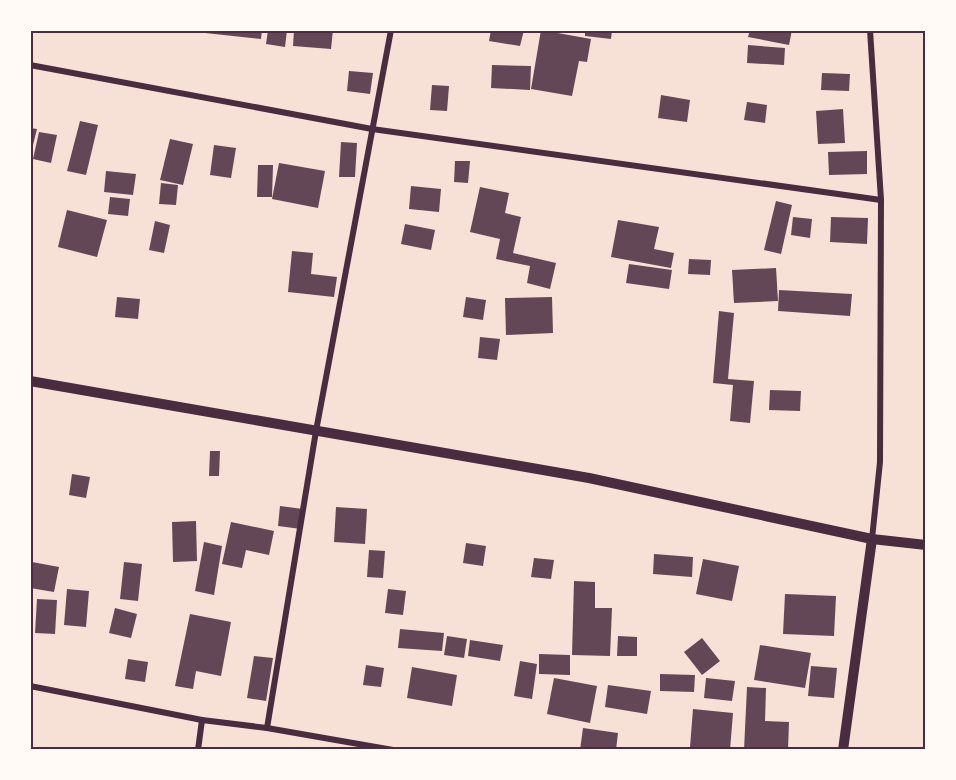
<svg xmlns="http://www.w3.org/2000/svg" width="956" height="780" font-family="'Open Sans',sans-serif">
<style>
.building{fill:#644757}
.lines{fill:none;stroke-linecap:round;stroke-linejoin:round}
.minor{stroke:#4a2c40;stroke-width:6}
.tertiary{stroke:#4a2c40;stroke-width:10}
.neatline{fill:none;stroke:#4a2c40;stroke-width:2}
</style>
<rect width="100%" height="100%" fill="#f7e1d7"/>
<g class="building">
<path d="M196,30h66l-1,9 -65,-7z"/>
<path d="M268,30h19l-2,17 -19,-3z"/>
<path d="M294,30h39l-2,19 -38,-3z"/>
<path d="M491,30h33l-4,16 -31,-5z"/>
<path d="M541,30l50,9 -4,23 -8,-1 -7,35 -41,-7z"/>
<path d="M585,30h27l-1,9 -26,-3z"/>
<path d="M750,30h42l-3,15 -41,-8z"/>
<path d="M748,45l37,3 -1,17 -37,-2z"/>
<path d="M492,65l39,1 -1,24 -39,-2z"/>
<path d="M349,71l24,2 -3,21 -23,-3z"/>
<path d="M822,73l28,1 -1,17 -28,-1z"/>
<path d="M432,85l17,1 -2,25 -17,-1z"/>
<path d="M661,95l29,5 -3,22 -29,-4z"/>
<path d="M747,102l20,3 -2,18 -21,-3z"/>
<path d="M843,109l2,34 -27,1 -2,-33z"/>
<path d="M80,121l18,4 -12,50 -19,-4z"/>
<path d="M30,128l7,1 -6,24h-1z"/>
<path d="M39,132l18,3 -6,28 -18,-4z"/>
<path d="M170,139l23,5 -10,41 -23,-5z"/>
<path d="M341,142l16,1 -2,34h-16z"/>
<path d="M214,145l22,3 -5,30 -21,-3z"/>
<path d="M867,151v23l-38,1 -1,-23z"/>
<path d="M455,161h15l-2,22 -14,-1z"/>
<path d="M279,163l46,8 -7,37 -46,-9z"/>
<path d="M258,165h15l-1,32h-15z"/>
<path d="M106,171l30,3 -3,21 -29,-3z"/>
<path d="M161,183l17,2 -2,20 -17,-1z"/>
<path d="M411,186l30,3 -2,23 -30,-3z"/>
<path d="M480,187l29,6 -4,20 16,4 -8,36 43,10 -6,26 -23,-6 3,-17 -34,-7 4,-20 -30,-7z"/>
<path d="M110,197l20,2 -2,17 -20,-2z"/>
<path d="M776,201l16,4 -11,49 -17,-4z"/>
<path d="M67,210l40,10 -10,37 -39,-10z"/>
<path d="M793,217l19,2 -2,19 -19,-3z"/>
<path d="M831,217l37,1 -1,26 -37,-2z"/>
<path d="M618,220l41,7 -5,22 20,4 -3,15 -60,-11z"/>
<path d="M155,221l15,4 -6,28 -15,-3z"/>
<path d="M405,224l30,6 -4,20 -30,-6z"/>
<path d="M292,251l21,2 -2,21 26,3 -3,20 -46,-5z"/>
<path d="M689,259l22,1 -1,15 -22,-1z"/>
<path d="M629,264l43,6 -3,19 -43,-6z"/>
<path d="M776,268l2,33 -44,2 -2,-33z"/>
<path d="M779,290l73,4 -2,22 -72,-5z"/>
<path d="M117,297l23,2 -2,20 -23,-2z"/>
<path d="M466,297l20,3 -3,20 -20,-3z"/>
<path d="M552,297l1,36 -47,2 -1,-37z"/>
<path d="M719,311l15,2 -6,66 26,2 -4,42 -20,-2 3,-36 -20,-2z"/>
<path d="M480,337l20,2 -3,21 -19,-2z"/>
<path d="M770,390l31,1 -1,20 -31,-1z"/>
<path d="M210,451h10l-1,25h-10z"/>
<path d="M72,474l18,3 -4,21 -17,-3z"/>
<path d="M280,506l23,3 -2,20 -23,-3z"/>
<path d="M336,507l31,2 -2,35 -31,-2z"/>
<path d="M196,521l1,40 -24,1 -1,-40z"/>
<path d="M231,522l43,9 -5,24 -23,-5 -4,18 -20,-4z"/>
<path d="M204,542l18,4 -8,49 -19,-4z"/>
<path d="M466,543l20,3 -3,20 -20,-3z"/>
<path d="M369,550l16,1 -2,27 -16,-1z"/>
<path d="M654,554l39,3 -1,20 -39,-3z"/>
<path d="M534,558l20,2 -3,19 -20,-2z"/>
<path d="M703,559l36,7 -7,35 -36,-7z"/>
<path d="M32,562l27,5 -5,25 -24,-4v-14z"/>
<path d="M124,562l18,2 -4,37 -18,-2z"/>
<path d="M574,581l21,1v26h17l-2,48 -38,-1z"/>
<path d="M67,589l22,2 -3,36 -22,-2z"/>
<path d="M388,589l18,2 -3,24 -18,-2z"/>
<path d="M785,594l51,2 -2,40 -51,-2z"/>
<path d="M37,599l20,1 -2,34 -20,-1z"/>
<path d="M115,608l22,6 -6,24 -22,-5z"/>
<path d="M190,614l41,8 -10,54 -25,-5 -3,18 -18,-3z"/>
<path d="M400,629l44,4 -2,18 -44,-3z"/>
<path d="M447,636l20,3 -3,19 -20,-3z"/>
<path d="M618,636l19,1v19h-20z"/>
<path d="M702,638l18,23 -18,14 -18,-23z"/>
<path d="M470,640l33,5 -3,16 -32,-5z"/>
<path d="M760,645l51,8 -6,35 -51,-8z"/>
<path d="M539,654l31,1v20l-31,-1z"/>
<path d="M254,656l19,2 -7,43 -19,-3z"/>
<path d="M128,659l20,3 -3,20 -20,-3z"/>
<path d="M520,661l17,3 -5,35 -18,-3z"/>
<path d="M366,665l18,3 -3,19 -18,-2z"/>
<path d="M811,666l26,2 -3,30 -26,-2z"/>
<path d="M412,667l45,8 -5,31 -45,-8z"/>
<path d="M660,674l35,1 -1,17 -34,-1z"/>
<path d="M554,678l43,8 -7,37 -43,-9z"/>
<path d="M706,678l29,3 -3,20 -28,-3z"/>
<path d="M608,685l43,6 -4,23 -42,-7z"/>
<path d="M747,687l19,1 -1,33 24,1 -1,28h-44z"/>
<path d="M693,709l40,4 -3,37 -40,-3z"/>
<path d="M583,728l35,5 -2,17h-36z"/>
</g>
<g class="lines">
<g class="minor">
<path d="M870,30l11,170 -1,262 -8,77"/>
<path d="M30,65l342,64 509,71"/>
<path d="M30,686l172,34 65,8 126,22"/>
<path d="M267,728l49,-297 75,-401"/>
<path d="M198,750l4,-30"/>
</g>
<g class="tertiary">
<path d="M30,381l559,97 283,61 54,6"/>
<path d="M843,750l29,-211"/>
</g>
</g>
<rect width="956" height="780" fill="none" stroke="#fffaf5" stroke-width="63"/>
<rect x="32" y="32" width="892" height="716" class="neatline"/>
</svg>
